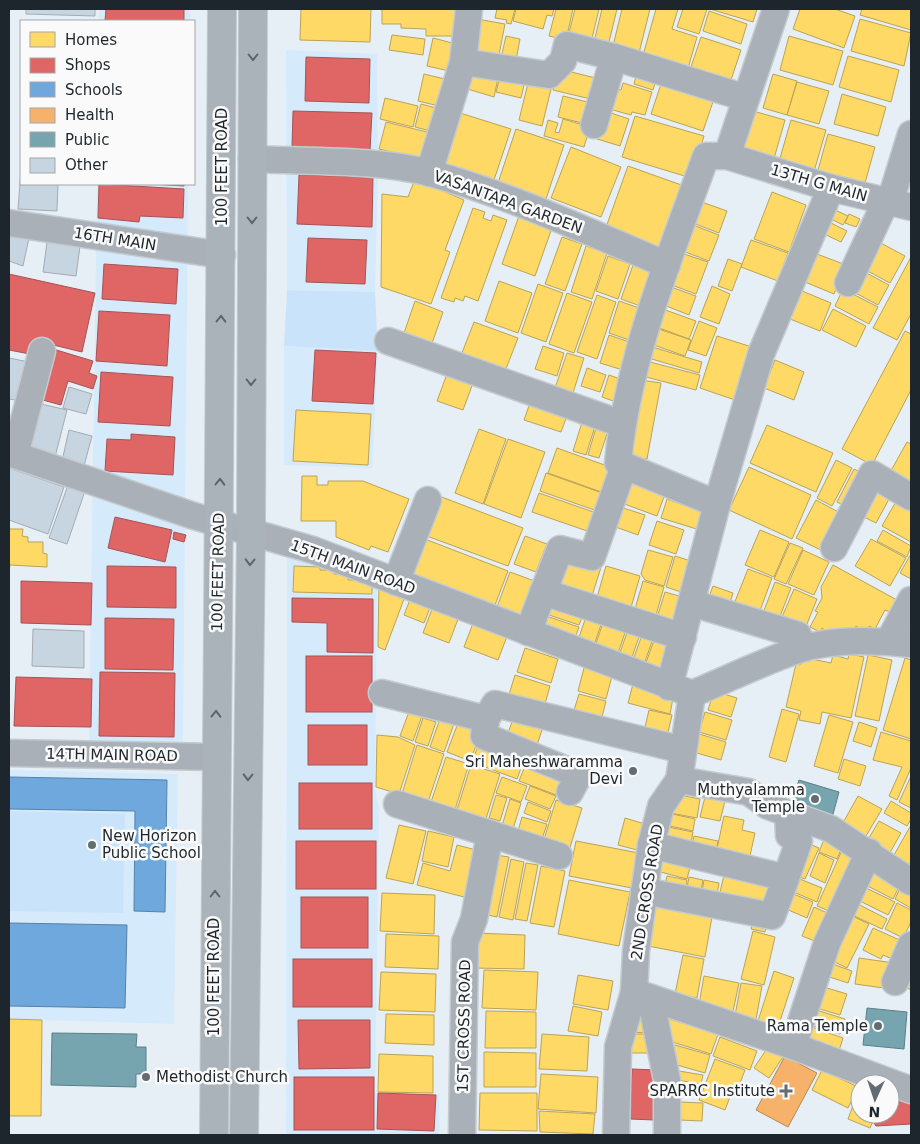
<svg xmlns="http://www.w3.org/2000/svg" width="920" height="1144" font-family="'DejaVu Sans',sans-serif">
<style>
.built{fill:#d5eafb}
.green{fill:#c9e4fa}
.homes{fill:#ffd966;stroke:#bba355}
.shops{fill:#e06666;stroke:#a65355}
.schools{fill:#6fa8dc;stroke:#5681a8}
.health{fill:#f6b26b;stroke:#b58858}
.public{fill:#76a5af;stroke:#5b7f88}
.building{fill:#c7d5e1;stroke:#a4abb2}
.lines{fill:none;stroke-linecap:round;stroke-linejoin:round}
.minor-casing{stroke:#c4cbd0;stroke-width:29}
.primary-casing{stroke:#c4cbd0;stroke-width:30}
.minor{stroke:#a9b0b7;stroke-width:26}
.primary{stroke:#aab3ba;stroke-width:28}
.oneway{stroke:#5c656c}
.poi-dot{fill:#646c73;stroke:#fafafa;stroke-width:2}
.labels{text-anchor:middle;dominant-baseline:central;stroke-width:5;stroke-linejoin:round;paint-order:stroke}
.street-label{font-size:15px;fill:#1d262d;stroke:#fafafa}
.poi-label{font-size:15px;fill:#1d262d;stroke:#fafafa;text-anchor:end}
</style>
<rect width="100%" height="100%" fill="#e7eff6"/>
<g class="built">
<rect x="99" y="9" width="91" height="12"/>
<path d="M286,50l91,4 1,119 -3,119 -88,-2z"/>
<path d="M97,184h91l-5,559 -94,-1z"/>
<path d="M284,346l94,5 -6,117 -88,-3z"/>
<path d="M287,555l90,22 -2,212 4,19 -4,285 64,1v41h-153z"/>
<path d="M9,770l169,4 -4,250 -165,-5z"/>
</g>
<g class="green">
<path d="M287,290l88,2 3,59 -94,-5z"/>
<path d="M9,811l116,3 -2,99 -114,-2z"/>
</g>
<g class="homes">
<path d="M301,9h70l-1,33 -70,-2z"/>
<path d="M382,9h77l-1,27h-32v-7l-25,-1v-4h-19z"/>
<path d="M497,9h18l-4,15 -5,-1 1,-3 -12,-2z"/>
<path d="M516,9h38l-2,7 -5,-1 -4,14 -30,-8z"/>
<path d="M556,9h17l-7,31 -17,-4z"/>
<path d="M575,9h24l-9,38 -23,-6z"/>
<path d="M602,9h15l-9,37 -14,-4z"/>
<path d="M622,9h28l-12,48 -26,-7z"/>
<path d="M656,9h22l-6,20 25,8 -10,35 -45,-13z"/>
<path d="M683,9h24l-8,25 -22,-7z"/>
<path d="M710,9h47l-4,13z"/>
<path d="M800,9h35l20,7 -11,32 -51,-19z"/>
<path d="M862,9h49v21l-51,-15z"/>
<path d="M709,11l38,13 -6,20 -38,-13z"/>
<path d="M477,19l28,5 -8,41 -29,-6z"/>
<path d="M860,19l51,14 -7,33 -53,-15z"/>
<path d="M392,35l33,4 -2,16 -34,-5z"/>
<path d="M506,36l14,3 -5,27 -15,-3z"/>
<path d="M789,36l54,15 -10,34 -53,-15z"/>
<path d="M701,37l40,13 -13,39 -40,-13z"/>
<path d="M433,38l27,7 -6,27 -27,-6z"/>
<path d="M848,56l51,14 -8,32 -52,-15z"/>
<path d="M639,64l20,6 -6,20 -19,-6z"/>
<path d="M467,67l32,6 -5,24 -33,-10z"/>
<path d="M559,69l45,11 -5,21 -46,-11z"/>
<path d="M424,74l25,6 -6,27 -25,-6z"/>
<path d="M773,74l24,7 -10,34 -24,-7z"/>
<path d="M664,75l52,18 -13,38 -52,-17z"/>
<path d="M500,76l25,5 -4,17 -25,-6z"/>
<path d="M529,79l23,6 -10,41 -23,-6z"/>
<path d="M797,82l32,9 -10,33 -32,-9z"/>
<path d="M623,83l29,9 -7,23 -13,-3 -1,3 -29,-8 6,-21 13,4z"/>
<path d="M842,94l44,13 -8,29 -44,-12z"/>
<path d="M563,96l33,8 -6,21 -32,-8z"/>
<path d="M385,98l33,8 -5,21 -33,-8z"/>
<path d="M421,104l19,5 -6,23 -19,-5z"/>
<path d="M602,110l27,9 -9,27 -26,-8z"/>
<path d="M753,111l32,9 -12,42 -32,-9z"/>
<path d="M457,112l54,17 -18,54 -54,-17z"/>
<path d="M635,116l69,20 -13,42 -69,-21z"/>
<path d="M563,119l27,8 -6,20 -40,-11 4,-16 10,3 -3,9 4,1z"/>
<path d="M791,120l35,10 -13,45 -35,-10z"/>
<path d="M386,122l45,11 -7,27 -45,-11z"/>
<path d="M516,129l48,16 -19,57 -48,-16z"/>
<path d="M828,134l47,13 -10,36 -47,-13z"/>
<path d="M571,147l50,20 -20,50 -50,-19z"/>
<path d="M628,166l59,21 -24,66 -58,-23z"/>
<path d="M415,179l49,21 -19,50 5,2 -19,52 -50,-17 1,-93 26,3z"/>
<path d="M772,192l34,13 -17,47 -35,-13z"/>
<path d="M699,201l28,10 -8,22 -29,-11z"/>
<path d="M473,208l12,4 -2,6 8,3 2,-6 14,5 -29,81 -13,-5 -2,5 -8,-3 -1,4 -13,-4z"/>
<path d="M833,209l15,7 -5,9 -14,-7z"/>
<path d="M849,214l11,5 -4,8 -11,-4z"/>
<path d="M519,216l33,12 -17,48 -33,-12z"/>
<path d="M829,222l18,9 -6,11 -17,-8z"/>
<path d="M690,224l29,11 -10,26 -29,-11z"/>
<path d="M562,237l20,7 -17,47 -20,-7z"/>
<path d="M751,240l37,13 -10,28 -37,-14z"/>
<path d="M877,241l28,15 -15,27 -28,-15z"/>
<path d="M586,246l21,7 -15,46 -21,-7z"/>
<path d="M681,253l27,9 -12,32 -27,-10z"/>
<path d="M817,254l29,11 -12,29 -29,-12z"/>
<path d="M608,256l22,8 -12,35 -22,-8z"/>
<path d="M911,257v57l-14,26 -24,-12z"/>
<path d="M728,259l14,5 -10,27 -14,-5z"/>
<path d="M633,265l15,5 8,8 -10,30 -25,-9z"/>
<path d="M861,270l28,15 -11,20 -28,-15z"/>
<path d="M499,281l33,12 -14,40 -33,-12z"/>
<path d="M538,284l25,9 -17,49 -25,-9z"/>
<path d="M712,286l18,8 -11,30 -19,-7z"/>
<path d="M671,287l25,9 -7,19 -25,-10z"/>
<path d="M843,289l35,18 -9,17 -34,-18z"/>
<path d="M802,291l29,12 -11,28 -30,-12z"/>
<path d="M567,293l25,9 -18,51 -25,-9z"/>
<path d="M597,295l19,7 -19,57 -20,-7z"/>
<path d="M415,301l28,11 -13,37 -28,-10z"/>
<path d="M619,301l26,9 -10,32 -26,-9z"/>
<path d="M660,308l36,13 -7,18 -35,-13z"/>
<path d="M833,309l33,17 -10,21 -34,-17z"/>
<path d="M699,321l18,7 -11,28 -18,-6z"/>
<path d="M474,322l44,16 -14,36 -44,-16z"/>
<path d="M653,327l38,13 -6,16 -37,-13z"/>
<path d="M905,331l6,3v56l-39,75 -30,-16z"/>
<path d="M609,335l26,9 -9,27 -26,-8z"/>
<path d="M717,336l35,11 -17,53 -35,-12z"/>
<path d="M543,346l21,7 -7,23 -22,-7z"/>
<path d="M649,346l53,16 -3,11 -54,-16z"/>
<path d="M567,353l17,5 -12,38 -18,-5z"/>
<path d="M775,360l29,12 -10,28 -30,-12z"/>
<path d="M650,362l50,13 -4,15 -50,-13z"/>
<path d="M450,366l26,9 -13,35 -26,-9z"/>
<path d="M587,368l19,7 -6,17 -19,-6z"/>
<path d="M609,375l14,5 -7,22 -14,-5z"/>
<path d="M641,380l20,3 -14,76 -21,-3z"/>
<path d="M532,397l37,13 -8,22 -37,-12z"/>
<path d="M296,410l75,4 -3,51 -75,-4z"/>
<path d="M584,416l13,4 -11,35 -13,-4z"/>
<path d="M598,421l12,4 -11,33 -11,-3z"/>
<path d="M767,425l66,28 -17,39 -66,-29z"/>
<path d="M479,429l27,10 -23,65 -28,-11z"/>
<path d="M508,439l37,13 -24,66 -37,-14z"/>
<path d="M907,442l4,2v44l-23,-12z"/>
<path d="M557,448l56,20 -9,25 -56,-20z"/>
<path d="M836,460l16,8 -20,38 -15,-8z"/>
<path d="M749,467l62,28 -19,44 -63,-29z"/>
<path d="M854,469l12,6 -17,33 -12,-6z"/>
<path d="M546,473l59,21 -5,18 -60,-21z"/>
<path d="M302,476h15v9h11v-4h35l46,18 -21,53 -17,-6 -2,4 -33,-13v-16h-35z"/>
<path d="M874,479l20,11 -18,33 -20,-10z"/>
<path d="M627,480l38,14 -8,22 -38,-14z"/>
<path d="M539,493l60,21 -6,19 -61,-21z"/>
<path d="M439,496l84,32 -15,38 -84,-31z"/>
<path d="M898,498l13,7v37l-29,-16z"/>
<path d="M667,499l42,15 -6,17 -42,-13z"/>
<path d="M816,500l28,15 -19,37 -29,-14z"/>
<path d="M617,506l28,9 -7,20 -28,-10z"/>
<path d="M657,521l27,9 -8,24 -27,-9z"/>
<path d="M9,529h14l-1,7 6,1v5h15v11l4,1v13l-37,-2 -1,7z"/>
<path d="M760,530l29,12 -15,35 -29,-12z"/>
<path d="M883,530l28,16 -4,11 -30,-16z"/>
<path d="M417,536l91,35 -13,34 -91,-34z"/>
<path d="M525,536l22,8 -11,28 -22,-8z"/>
<path d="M871,539l35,19 -16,28 -35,-20z"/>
<path d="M790,543l13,5 -17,36 -12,-5z"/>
<path d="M648,550l25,7 -9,29 -19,-6 -4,-6z"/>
<path d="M803,550l26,12 -15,33 -26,-11z"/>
<path d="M564,552l38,12 -11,35 -37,-12z"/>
<path d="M911,554v25l-11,-6z"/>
<path d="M675,556l22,7 -10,31 -21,-7z"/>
<path d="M833,565l64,35 -7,12 -5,-2 -10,19 -6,-3 -3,6 -10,-6 -4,6 -7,-4 -4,6h-9l-10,-6 -2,4 -10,-5 8,-15 -3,-1 7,-13 -1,-11z"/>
<path d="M294,566l26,1v3h14v4l14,1v5h24v14l-79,-2z"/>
<path d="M606,566l34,10 -10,35 -34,-10z"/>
<path d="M748,569l24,9 -15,41 -25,-10z"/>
<path d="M510,572l30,11 -13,35 -30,-11z"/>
<path d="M379,580l28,11 -22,59 -7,-3z"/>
<path d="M643,581l21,6 -10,35 -21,-6z"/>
<path d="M775,582l16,6 -14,36 -16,-6z"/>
<path d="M713,586l20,7 -6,19 -21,-7z"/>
<path d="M794,589l23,10 -14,35 -24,-10z"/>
<path d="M413,592l20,8 -9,23 -20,-8z"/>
<path d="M665,592l24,7 -10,32 -24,-7z"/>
<path d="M548,598l37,12 -6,15 -36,-12z"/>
<path d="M435,601l26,10 -12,32 -26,-10z"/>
<path d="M588,611l16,5 -12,35 -16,-5z"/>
<path d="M543,615l36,12 -6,16 -35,-13z"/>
<path d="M605,617l23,7 -12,35 -23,-7z"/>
<path d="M475,618l34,13 -11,29 -34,-13z"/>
<path d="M630,624l12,4 -13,38 -12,-5z"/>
<path d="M644,629l11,4 -13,37 -11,-4z"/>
<path d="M656,635l20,6 -12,33 -20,-6z"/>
<path d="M525,648l33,11 -7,24 -34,-11z"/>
<path d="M849,654l15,3 -13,61 -29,-6 -2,12 -21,-4 2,-9 -15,-4 10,-43 4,1 1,-6 10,2 1,-2 19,4 2,-8 15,4z"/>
<path d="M868,655l24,5 -13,61 -24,-5z"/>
<path d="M905,658l6,2v79l-28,-9z"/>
<path d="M584,668l28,8 -6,23 -28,-8z"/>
<path d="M515,675l35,11 -7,25 -36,-10z"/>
<path d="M633,684l41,9 -4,21 -42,-11z"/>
<path d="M714,691l23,7 -6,19 -23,-7z"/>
<path d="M579,694l27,7 -6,24 -28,-8z"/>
<path d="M410,709l13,4 -10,28 -13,-5z"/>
<path d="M782,709l17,5 -13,48 -17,-5z"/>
<path d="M649,710l23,5 -6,26 -23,-5z"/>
<path d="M705,712l27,8 -6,20 -27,-8z"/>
<path d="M829,715l24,7 -15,51 -24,-7z"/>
<path d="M441,716l14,5 -11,31 -14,-5z"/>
<path d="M514,717l29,10 -9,27 -30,-11z"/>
<path d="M423,718l13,4 -8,24 -13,-4z"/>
<path d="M859,722l18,6 -6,19 -18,-6z"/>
<path d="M458,723l23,10 -11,28 -23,-9z"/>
<path d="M881,732l30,9v27l-14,32 -8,-4 13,-29 -29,-7z"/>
<path d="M696,733l30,9 -5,18 -31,-9z"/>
<path d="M377,735l21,2 17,8 -16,49 -23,-7z"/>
<path d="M479,743l45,17 -7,19 -45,-17z"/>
<path d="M417,745l27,9 -17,51 -26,-8z"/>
<path d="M446,757l23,7 -15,49 -24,-8z"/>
<path d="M844,759l22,7 -6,20 -22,-7z"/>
<path d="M527,761l40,15 -8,20 -40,-15z"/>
<path d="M471,765l29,9 -15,48 -29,-9z"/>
<path d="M911,776v32l-12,-6z"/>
<path d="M502,777l25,9 -6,16 -25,-9z"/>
<path d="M530,786l26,10 -6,13 -25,-10z"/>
<path d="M675,794l25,5 -3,19 -32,-6z"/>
<path d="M496,795l11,3 -7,23 -11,-3z"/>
<path d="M858,796l24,13 -19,32 -23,-13z"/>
<path d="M705,797l20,4 -5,20 -20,-4z"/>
<path d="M510,799l11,4 -8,26 -11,-3z"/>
<path d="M556,800l26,8 -14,46 -26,-8z"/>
<path d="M891,801l20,12v6l-4,7 -23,-13z"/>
<path d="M528,802l23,9 -4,11 -23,-9z"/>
<path d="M668,813l27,6 -2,12 -28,-6z"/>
<path d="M724,816l20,4 -2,10 13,3 -7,32 -33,-7z"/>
<path d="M522,817l25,7 -7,21 -24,-7z"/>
<path d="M625,818l23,7 -7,26 -23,-6z"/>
<path d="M879,821l22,12 -13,23 -22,-13z"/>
<path d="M399,825l27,6 -13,53 -27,-6z"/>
<path d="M911,825v40l-17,-10z"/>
<path d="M663,826l30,6 -3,16 -30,-6z"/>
<path d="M428,831l26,6 -6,30 -26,-6z"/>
<path d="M694,836l24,5 -3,15 -24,-5z"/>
<path d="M825,837l18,8 -6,14 -18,-7z"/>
<path d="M576,841l63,12 -7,35 -63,-12z"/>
<path d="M802,841l17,7 -14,31 -16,-6z"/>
<path d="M457,845l27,7 -12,47 -55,-14 6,-22 27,8z"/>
<path d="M843,848l18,9 -25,57 -19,-8z"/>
<path d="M658,850l34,9 -5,20 -34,-9z"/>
<path d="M819,853l15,7 -9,23 -15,-7z"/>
<path d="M495,855l14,2 -12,60 -14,-3z"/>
<path d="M511,859l13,3 -11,58 -14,-3z"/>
<path d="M526,863l12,2 -11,56 -12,-2z"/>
<path d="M541,866l24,5 -11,56 -24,-4z"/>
<path d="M726,866l53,13 -9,35 -52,-13z"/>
<path d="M866,869l34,16 -7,14 -33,-17z"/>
<path d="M790,875l32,13 -5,14 -33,-14z"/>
<path d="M667,876l20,4 -3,14 -20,-4z"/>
<path d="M689,877l14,3 -3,16 -14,-3z"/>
<path d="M569,880l61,12 -11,54 -61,-12z"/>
<path d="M704,880l15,3 -3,17 -15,-3z"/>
<path d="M862,886l33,16 -7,13 -32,-16z"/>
<path d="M901,886l10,4v18l-16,-9z"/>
<path d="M786,891l27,11 -6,16 -28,-12z"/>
<path d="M382,893l53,2 -1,39 -54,-3z"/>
<path d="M656,900l57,11 -8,46 -57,-11z"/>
<path d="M854,902l33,17 -5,10 -34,-16z"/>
<path d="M897,903l14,7v12l-8,16 -18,-9z"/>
<path d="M814,907l20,9 -12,28 -20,-8z"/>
<path d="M848,914l21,10 -22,44 -21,-10z"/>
<path d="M754,916l14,3 -3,13 -14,-3z"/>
<path d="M873,928l31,14 -5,20 -16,-7 -2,4 -18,-9z"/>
<path d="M753,931l22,6 -11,48 -23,-6z"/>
<path d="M475,933l50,2 -1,34 -51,-1z"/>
<path d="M386,934l53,2 -1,33 -53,-2z"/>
<path d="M683,955l21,4 -7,39 -22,-4z"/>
<path d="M859,958l35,5 -3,26 -36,-5z"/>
<path d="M824,961l28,10 -4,12 -28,-9z"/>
<path d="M911,967v23l-12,-6z"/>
<path d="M484,970l54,2 -2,38 -54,-2z"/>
<path d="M774,971l20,7 -16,49 -20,-6z"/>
<path d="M381,972l55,2 -1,38 -56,-2z"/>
<path d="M578,975l35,6 -5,29 -35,-6z"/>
<path d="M704,976l35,7 -7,33 -34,-6z"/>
<path d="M741,983l21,3 -7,39 -21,-4z"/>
<path d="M817,985l30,9 -7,21 -30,-9z"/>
<path d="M573,1006l29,6 -4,24 -30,-5z"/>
<path d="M810,1008l35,11 -5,15 -34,-10z"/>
<path d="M486,1011l50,1v36h-51z"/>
<path d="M386,1014l48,1v30l-49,-2z"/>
<path d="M631,1015h14l3,18 -18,-1z"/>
<path d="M663,1017l55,17 -7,20 -45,-14z"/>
<path d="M9,1019l33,1 -1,96h-32z"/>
<path d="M803,1024l40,14 -6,19 -41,-14z"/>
<path d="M542,1034l47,3 -2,34 -48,-2z"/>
<path d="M629,1034h19l2,19h-21z"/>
<path d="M720,1037l37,14 -7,19 -37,-14z"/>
<path d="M675,1045l35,10 -5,18 -35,-10z"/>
<path d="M766,1050l17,7 -14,21 -15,-10z"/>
<path d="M484,1052l52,1v34h-52z"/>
<path d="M379,1054l54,2v37l-55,-1z"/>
<path d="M715,1059l30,11 -10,26 -4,-2 -6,16 -26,-10z"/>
<path d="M673,1070l30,5 -2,9 -30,-5z"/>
<path d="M822,1070l36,17 -10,21 -36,-18z"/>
<path d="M541,1074l57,3 -2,36 -58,-4z"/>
<path d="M860,1087v27h16l-6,14 -22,-9z"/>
<path d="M480,1093h57v38l-58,-1z"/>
<path d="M680,1102l23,1 -1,18 -22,-1z"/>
<path d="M539,1111l56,3 -2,20 -53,-2z"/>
</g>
<g class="shops">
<path d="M106,9h78v12h-79z"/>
<path d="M306,57l64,2 -1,44 -64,-2z"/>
<path d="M293,111l79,2 -2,37 -78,-2z"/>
<path d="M299,175l74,2 -1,50 -75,-3z"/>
<path d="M99,184l85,5 -1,29 -43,-2 -1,6 -41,-4z"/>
<path d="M152,184h32v2z"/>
<path d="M308,238l59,2 -2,44 -59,-2z"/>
<path d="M104,264l74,5 -2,35 -74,-5z"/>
<path d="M9,274l86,19 -13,59 -49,-12 -3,14 -21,-4z"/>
<path d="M99,311l71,4 -3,51 -71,-5z"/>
<path d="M53,349l40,12 -4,12 8,3 -4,13 -25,-8 -7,24 -22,-6z"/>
<path d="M315,350l61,3 -3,51 -61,-3z"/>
<path d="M101,372l72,5 -3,49 -72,-4z"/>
<path d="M131,434l44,3 -2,38 -68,-4 2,-32 24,1z"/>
<path d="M115,517l57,13 -7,32 -57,-14z"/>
<path d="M174,532l12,3 -2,7 -11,-3z"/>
<path d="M107,566l69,1v41l-69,-1z"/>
<path d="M21,581l71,2 -1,42 -70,-2z"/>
<path d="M292,598l81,1v54l-46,-1v-29l-35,-1z"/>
<path d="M105,618l69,1 -1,51 -68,-1z"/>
<rect x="306" y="656" width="66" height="56"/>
<path d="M100,672l75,1 -1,64 -75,-1z"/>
<path d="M16,677l76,2 -1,48 -77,-1z"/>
<rect x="308" y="725" width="59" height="40"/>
<rect x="299" y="783" width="73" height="46"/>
<rect x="296" y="841" width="80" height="48"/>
<rect x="301" y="897" width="67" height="51"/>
<rect x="293" y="959" width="79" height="48"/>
<path d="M298,1020h72v48l-71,1z"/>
<path d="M632,1069l24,1 -2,50 -24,-1z"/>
<rect x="294" y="1077" width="80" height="53"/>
<path d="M378,1093l58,2 -2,36 -57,-2z"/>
<path d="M890,1094l21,8v22l-35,2 -2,-3 4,-9h12z"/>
</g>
<g class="schools">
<path d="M9,777l158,3 -2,132 -31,-1 1,-100 -126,-2z"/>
<path d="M9,923l118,2 -2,83 -116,-2z"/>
</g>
<path class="health" d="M785,1056l32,17 -29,54 -32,-17z"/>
<g class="public">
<path d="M799,780l40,12 -7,26 -41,-12z"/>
<path d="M867,1008l40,4 -3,37 -41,-4z"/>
<path d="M52,1033l85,1 -1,13h10v27h-10v13l-85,-2z"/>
</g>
<g class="building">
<path d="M26,9h69v7l-69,-2z"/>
<path d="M21,171v13h37l-1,27 -39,-2z"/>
<path d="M9,236l20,2 -6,28 -14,-5z"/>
<path d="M47,242l33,4 -4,30 -33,-4z"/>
<path d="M9,358l20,4 -7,39 -13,-2z"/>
<path d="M69,387l23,7 -6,20 -23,-6z"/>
<path d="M37,403l30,7 -12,47 -30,-8z"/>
<path d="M69,430l23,6 -8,30 -22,-5z"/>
<path d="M9,468l55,19 -16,47 -39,-14z"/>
<path d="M68,485l17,6 -18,53 -18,-6z"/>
<path d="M33,629l51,2v37l-52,-2z"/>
</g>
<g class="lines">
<g class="minor-casing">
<g id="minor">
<path d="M463,62l86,13 14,-14 4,-16 47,12"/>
<path d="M594,125l20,-68 132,41"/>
<path d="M727,156l49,-147"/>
<path d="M252,159c55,3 125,0 178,14 82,23 159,59 237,92"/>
<path d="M429,173l34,-111 6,-53"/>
<path d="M890,202l21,-68"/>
<path d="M9,223l213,32"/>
<path d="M848,283l38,-82"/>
<path d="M388,341l234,83"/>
<path d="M9,453l185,63 119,34 379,144"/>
<path d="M15,455l27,-104"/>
<path d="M717,504l-99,-41c10,-107 52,-207 88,-307h21l104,32 80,19"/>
<path d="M834,548l38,-74 39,23"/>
<path d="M396,582l32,-82"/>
<path d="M543,592l140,45"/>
<path d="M692,603l106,32 5,13"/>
<path d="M528,632l32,-83 32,8 32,-91"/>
<path d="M889,641l22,-41"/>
<path d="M669,687l48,-183 44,-150 70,-166"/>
<path d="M382,693l104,26 9,-15 188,46"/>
<path d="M486,719l-2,17 95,39 -9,17"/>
<path d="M9,753l206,4"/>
<path d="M679,780l70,12 19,14 63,23 80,53"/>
<path d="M397,804l162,52"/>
<path d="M786,878l13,-37 -10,-6 -1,-22"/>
<path d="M644,891l128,25 14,-38 -135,-33"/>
<path d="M895,982l16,-37"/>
<path d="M793,1046l34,-103 42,-91"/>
<path d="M462,1135l3,-193 9,-23 16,-85"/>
<path d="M616,1135l2,-88 16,-55 159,54 118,44"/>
<path d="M667,1135v-55l-15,-74 -18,-14 2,-41 15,-106 10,-39 18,-26 13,-86c36,-15 72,-33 109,-45 31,-10 78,-9 110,-5"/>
</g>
</g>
<g class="primary-casing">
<g id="primary">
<path d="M214,1135c1,-375 8,-751 8,-1126"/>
<path d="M244,1135l7,-604 2,-522"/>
</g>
</g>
<use href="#minor" class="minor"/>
<use href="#primary" class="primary"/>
</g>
<defs><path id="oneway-chevron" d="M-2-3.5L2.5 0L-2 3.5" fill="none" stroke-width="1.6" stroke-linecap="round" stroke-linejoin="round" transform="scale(1.25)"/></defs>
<g class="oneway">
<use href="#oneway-chevron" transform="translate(253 57) rotate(90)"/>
<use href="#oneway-chevron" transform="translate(252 220) rotate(90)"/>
<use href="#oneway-chevron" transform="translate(221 319) rotate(-89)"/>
<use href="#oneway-chevron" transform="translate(251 382) rotate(90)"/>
<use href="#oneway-chevron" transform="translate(220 482) rotate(-89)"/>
<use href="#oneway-chevron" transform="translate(250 562) rotate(91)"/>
<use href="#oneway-chevron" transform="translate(216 714) rotate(-89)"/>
<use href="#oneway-chevron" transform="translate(248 777) rotate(91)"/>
<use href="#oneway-chevron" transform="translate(215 894) rotate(-90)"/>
</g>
<g class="poi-dot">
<circle cx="633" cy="771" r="5"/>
<circle cx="815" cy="799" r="5"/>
<circle cx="92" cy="845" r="5"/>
<circle cx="878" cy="1026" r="5"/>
<circle cx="146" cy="1077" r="5"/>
<path d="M783.5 1083.5h5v5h5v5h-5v5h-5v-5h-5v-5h5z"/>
</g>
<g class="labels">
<g class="street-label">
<text transform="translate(222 167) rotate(-90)">100 FEET ROAD</text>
<text transform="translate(819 183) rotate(16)">13TH G MAIN</text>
<text transform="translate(508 202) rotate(20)">VASANTAPA GARDEN</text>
<text transform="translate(115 239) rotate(9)">16TH MAIN</text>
<text transform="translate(353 567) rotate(20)">15TH MAIN ROAD</text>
<text transform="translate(218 572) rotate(-89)">100 FEET ROAD</text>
<text transform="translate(112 755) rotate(1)">14TH MAIN ROAD</text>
<text transform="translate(647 892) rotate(-81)">2ND CROSS ROAD</text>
<text transform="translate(214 977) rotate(-90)">100 FEET ROAD</text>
<text transform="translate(464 1026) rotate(-89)">1ST CROSS ROAD</text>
</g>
<g class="poi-label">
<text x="623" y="762">Sri Maheshwaramma<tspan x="623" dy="17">Devi</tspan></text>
<text x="805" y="790">Muthyalamma<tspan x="805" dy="17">Temple</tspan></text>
<text x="102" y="836" text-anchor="start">New Horizon<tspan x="102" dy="17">Public School</tspan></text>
<text x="868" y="1026">Rama Temple</text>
<text x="156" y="1077" text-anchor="start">Methodist Church</text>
<text x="775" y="1091">SPARRC Institute</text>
</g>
</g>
<rect width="920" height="1144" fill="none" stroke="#1d262d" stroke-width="20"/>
<rect x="20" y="20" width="175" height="165" fill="#fafafa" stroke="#a2a5a8"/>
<rect x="30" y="32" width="25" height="15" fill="#ffd966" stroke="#a2a5a8"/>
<text x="65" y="45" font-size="15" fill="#1d262d">Homes</text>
<rect x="30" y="58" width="25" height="15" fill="#e06666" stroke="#a2a5a8"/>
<text x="65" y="70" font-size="15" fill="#1d262d">Shops</text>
<rect x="30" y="82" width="25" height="15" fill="#6fa8dc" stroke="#a2a5a8"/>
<text x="65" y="95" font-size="15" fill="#1d262d">Schools</text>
<rect x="30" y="108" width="25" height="15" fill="#f6b26b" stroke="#a2a5a8"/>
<text x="65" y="120" font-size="15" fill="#1d262d">Health</text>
<rect x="30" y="132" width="25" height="15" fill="#76a5af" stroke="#a2a5a8"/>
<text x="65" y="145" font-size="15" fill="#1d262d">Public</text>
<rect x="30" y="158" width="25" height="15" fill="#c7d5e1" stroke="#a2a5a8"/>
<text x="65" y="170" font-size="15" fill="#1d262d">Other</text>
<g transform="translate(875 1099) rotate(183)"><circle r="24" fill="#fafafa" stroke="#a2a5a8"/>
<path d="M0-4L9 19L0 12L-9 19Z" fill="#646c73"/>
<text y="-8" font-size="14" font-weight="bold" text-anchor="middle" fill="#1d262d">N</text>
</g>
</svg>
